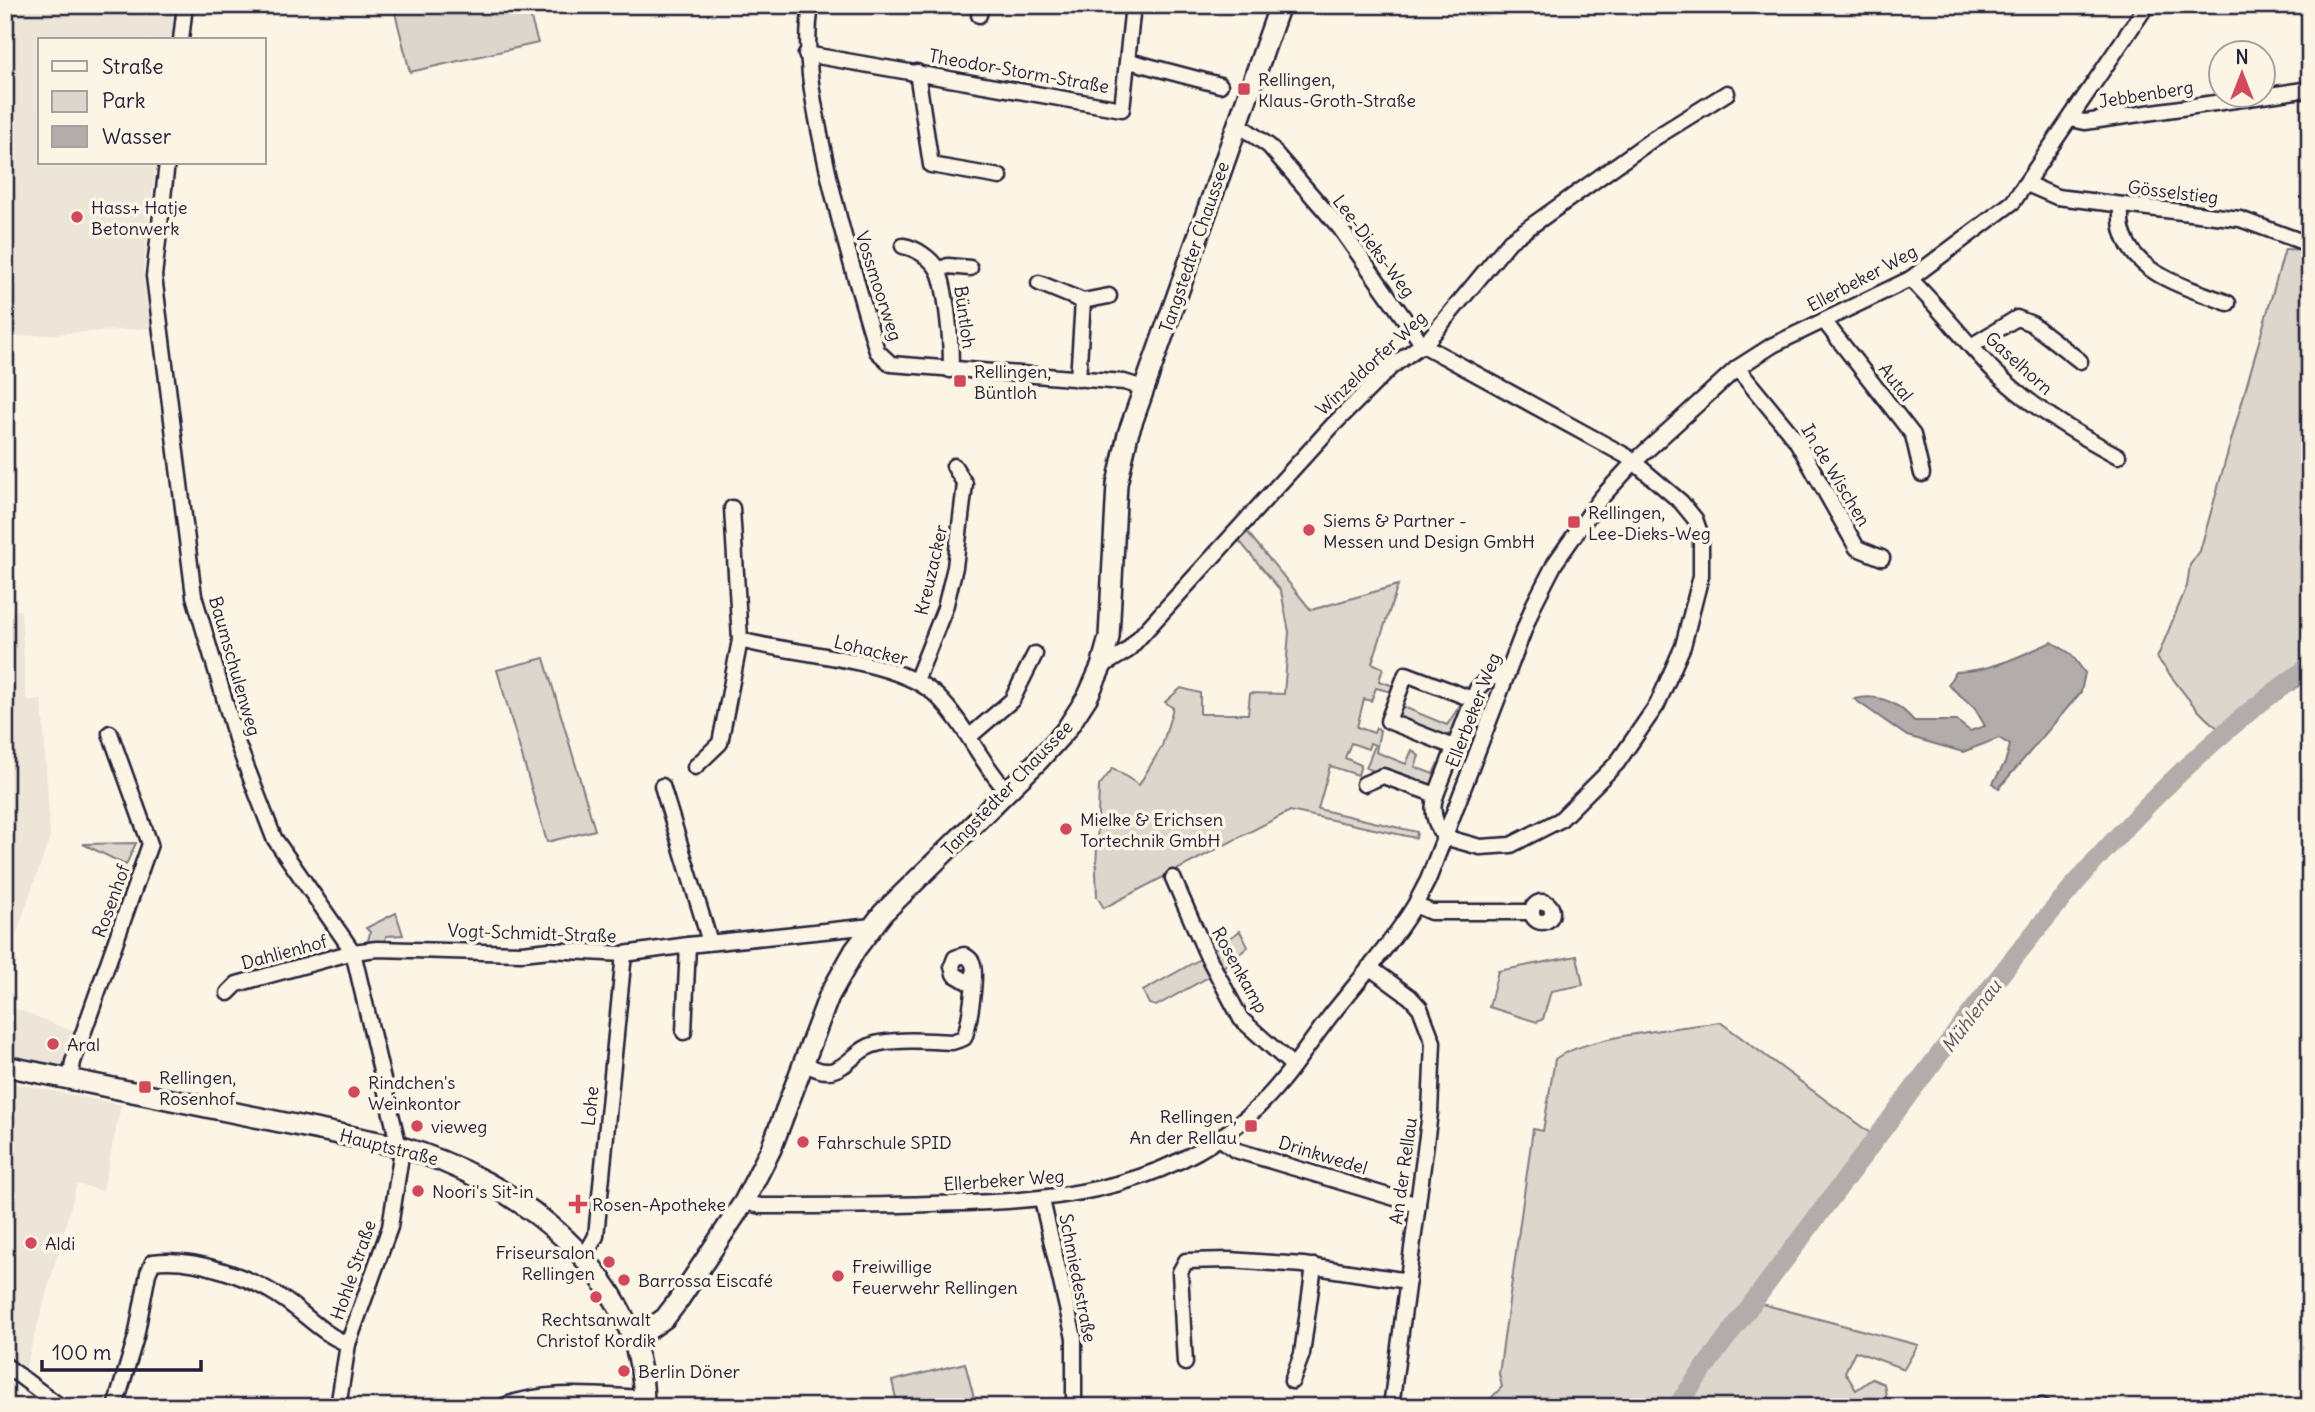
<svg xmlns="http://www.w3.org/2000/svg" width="2315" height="1412" font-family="Delius,sans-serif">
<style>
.built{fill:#ece5d8}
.green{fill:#dcd6cc;stroke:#7f7c84;stroke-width:2}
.water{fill:#b2adab;stroke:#78757e;stroke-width:2}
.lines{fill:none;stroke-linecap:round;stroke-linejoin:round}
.river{stroke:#b2adab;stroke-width:19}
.minor-casing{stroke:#22223b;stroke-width:19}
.major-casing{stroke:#22223b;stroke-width:24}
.minor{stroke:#fcf5e5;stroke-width:14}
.major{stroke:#fcf5e5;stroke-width:19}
.poi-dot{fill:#d1495b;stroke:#fcf5e5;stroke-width:2.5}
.labels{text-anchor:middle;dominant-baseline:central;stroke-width:7;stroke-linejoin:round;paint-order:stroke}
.street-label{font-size:18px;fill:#22223b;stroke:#fcf5e5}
.poi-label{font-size:18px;fill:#22223b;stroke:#fcf5e5;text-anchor:start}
.water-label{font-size:19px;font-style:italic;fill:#545362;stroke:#fcf5e5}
</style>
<rect width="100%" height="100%" fill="#fcf5e5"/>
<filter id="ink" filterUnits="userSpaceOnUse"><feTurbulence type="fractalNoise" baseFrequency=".0143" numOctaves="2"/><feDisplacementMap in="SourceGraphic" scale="14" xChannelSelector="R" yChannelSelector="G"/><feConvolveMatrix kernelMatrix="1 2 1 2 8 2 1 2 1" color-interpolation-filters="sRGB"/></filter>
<g filter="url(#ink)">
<g class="built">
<path d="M5,5h171l-4,35h-132v123h116l-13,108 7,57 -145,9z"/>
<path d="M21,610l5,90h16l8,137 -45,130v-356z"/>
<path d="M5,1004l72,29 -12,34 -60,-14z"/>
<path d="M5,1081l116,24 -18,86 -26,-7 -52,186 -20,-19z"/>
</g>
<g class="green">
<path d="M393,5h134l11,38 -128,29z"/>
<path d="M2285,249l25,1v428l-82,56c-29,-14 -51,-52 -71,-76l30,-72 3,-21 10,-14z"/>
<path d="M1244,528l67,82 87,-25 -26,78 11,5 -4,13 15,5 4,-13 5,2 -7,18 -20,-5 -5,13 -7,-2 -7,28 17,6 2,-5 4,2 -4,22 30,12 6,-14 7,6 -4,11 18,7 5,-11 6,3 -9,21 -7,3 -62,-22 9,-23 -5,-2 -2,6 -17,-6 -6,15 16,7 -3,10 -28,-9 -12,43 99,23 -1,6 -126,-27 -186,97 -7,-11 -1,-25 3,-86 14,-18 26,17 23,-39 11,-38 -8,-6 16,-14 19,5v21h48l2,-21 34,1 5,-62 -8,-41 -45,-54z"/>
<path d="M544,658l51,172 -48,12 -50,-172z"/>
<path d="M1412,681l-11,25 46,19 17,-26 2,4 -16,38 -58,-22 13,-36z"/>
<path d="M136,843l-10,22 -43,-21z"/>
<path d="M396,913l7,22 -17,1 -1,5h-17l2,-9 -4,-4z"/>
<path d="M1240,931l8,16 -26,21 -9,-18z"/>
<path d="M1577,956l6,29 -32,6 -8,28 -6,3 -48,-15 9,-36z"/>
<path d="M1202,958l10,17 -56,31 -7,-2 -6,-13z"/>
<path d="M1720,1022l154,114 -205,271h-178l-1,-8 12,-12 -3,-13 34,-245 10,2 12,-72c34,-24 122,-30 165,-37z"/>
<path d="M1758,1303l160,42 -14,24 -49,-18 -10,21 11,18 16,-11 12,5 4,23h-207z"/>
<path d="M965,1363l9,35 -35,9h-41l-6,-26z"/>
</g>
<path class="water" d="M2052,642l19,12 14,19 -4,19 -82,96 -6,-5 12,-20 5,-18 -11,-7 -36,14 -56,-16 -53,-37c25,-6 44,3 60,22h43l13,10 15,-5 -11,-19 -26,-22 7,-13c37,-1 64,-16 97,-30z"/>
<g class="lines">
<path class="river" d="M1676,1407c74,-103 152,-204 228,-306 121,-160 239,-319 406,-435"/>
<g class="minor-casing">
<g id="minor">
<path d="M811,5c-8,50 2,95 12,144 14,68 34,135 54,202l14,13 233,18 20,6"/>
<path d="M979,15l2,-10"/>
<path d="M181,40l4,-35"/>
<path d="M806,54l316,55 11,-104"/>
<path d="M1129,61l91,24"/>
<path d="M917,72l14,93 69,12"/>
<path d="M2071,119l14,3 225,-33"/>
<path d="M1238,124l31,22 71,82 83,117 205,112 53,45 14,17 6,17v40l-18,70 -26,59 -40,58 -57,57 -49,25 -31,2 -36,-10c-9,-13 -14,-27 -8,-42l41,-106 10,-10 19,-5"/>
<path d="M167,163l-13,113 40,320 44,149 36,93 79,114 48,204 -11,71 -42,117 -10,63"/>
<path d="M2027,184l30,13 183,22 63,23 7,-8"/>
<path d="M2121,205c0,8 -1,19 2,27 12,44 69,57 105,71"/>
<path d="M903,246c13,2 28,12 35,24 8,15 15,83 12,100"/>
<path d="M938,270l10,-4 22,2"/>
<path d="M1910,279c30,29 55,63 84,92 36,35 79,61 124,85"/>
<path d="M1039,283l44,18"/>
<path d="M1824,321l89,114 9,39"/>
<path d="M1971,346l46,-28 15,6 48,37"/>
<path d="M1737,368l59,72 61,108 25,10"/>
<path d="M1078,379l5,-78 26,-5"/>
<path d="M732,508l8,132c55,15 159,18 198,57 29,29 42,66 70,95"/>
<path d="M1101,667l26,-16 206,-226 58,-58 37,-27 82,-99 143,-102 74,-46"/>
<path d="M916,681l29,-73 10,-41 10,-83 -11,-18"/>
<path d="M969,737l43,-37 23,-46"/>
<path d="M1454,747l-66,-26 18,-47 66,25"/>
<path d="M695,767l25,-24 20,-103"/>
<path d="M1364,784l19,-8 53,19"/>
<path d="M662,786l48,156"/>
<path d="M1173,878l33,75 35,66 51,46"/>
<circle cx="1542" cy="912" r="10"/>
<path d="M1415,905l16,7h101"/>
<path d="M1369,967l41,30 10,11 13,34 -3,71 -39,294"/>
<path d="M228,993l9,-9 116,-32 24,-3 145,4 28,-3 74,4 64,-9 184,-19"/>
<path d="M684,1032l4,-87"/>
<path d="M803,1062c40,27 45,-14 77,-19 24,-4 48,-2 72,-1l12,-4c5,-11 14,-67 8,-76 -2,-4 -5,-5 -8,-7l-9,3 -3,8 2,8 17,10"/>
<path d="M70,1081l3,-19 77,-218 -40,-111"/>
<path d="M1220,1138l15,12 183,55"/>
<path d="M1042,1200l32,138v69"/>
<path d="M744,1202l17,4c57,0 114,0 170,-2 114,-2 226,-10 316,-87 33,-28 58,-68 84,-102 29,-36 60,-71 84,-110l13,-25 106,-276 21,-41 45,-64 34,-37 103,-94 36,-23 137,-66 103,-77 134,-197"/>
<path d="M579,1254l9,-4 8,-14 28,-282"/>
<path d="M1185,1363l-5,-91 6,-11 43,-1 74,5 105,16"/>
<path d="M5,1365l56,42"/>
<path d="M1292,1381l10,-27 12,-88"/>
<path d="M115,1407l21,-70 12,-64 5,-11c40,-6 101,16 133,39 20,14 38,34 62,43"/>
<path d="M501,1407c43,-18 98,-11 143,-9"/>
<path d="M2042,1407v-1"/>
</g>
</g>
<g class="major-casing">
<g id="major">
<path d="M5,1066l393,80c117,33 247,128 246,261"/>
<path d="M635,1339l30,-21 13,-17 66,-99 27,-53 58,-153 26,-46 28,-37 155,-152 28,-31 22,-34 13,-29 8,-30 8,-153 11,-50 152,-429"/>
</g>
</g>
<use href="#minor" class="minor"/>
<use href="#major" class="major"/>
</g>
</g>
<g class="poi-dot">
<rect x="1237" y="82" width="14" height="14" rx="3.5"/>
<circle cx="77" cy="217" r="7"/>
<rect x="953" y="374" width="14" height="14" rx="3.5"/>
<rect x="1567" y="515" width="14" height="14" rx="3.5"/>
<circle cx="1309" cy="530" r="7"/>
<circle cx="1066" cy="829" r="7"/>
<circle cx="53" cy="1044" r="7"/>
<rect x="138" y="1080" width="14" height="14" rx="3.5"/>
<circle cx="354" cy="1092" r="7"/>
<circle cx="417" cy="1126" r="7"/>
<rect x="1244" y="1119" width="14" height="14" rx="3.5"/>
<circle cx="803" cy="1142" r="7"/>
<circle cx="418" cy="1191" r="7"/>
<path d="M574.5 1193.5h7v7h7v7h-7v7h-7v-7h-7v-7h7z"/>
<circle cx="31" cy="1243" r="7"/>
<circle cx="609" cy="1262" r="7"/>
<circle cx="838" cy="1276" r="7"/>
<circle cx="624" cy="1280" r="7"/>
<circle cx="596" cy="1297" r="7"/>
<circle cx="624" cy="1371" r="7"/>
</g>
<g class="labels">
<g class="street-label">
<text transform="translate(1019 71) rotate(10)">Theodor-Storm-Straße</text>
<text transform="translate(2146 94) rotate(-9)">Jebbenberg</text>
<text transform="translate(2173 192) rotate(7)">Gösselstieg</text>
<text transform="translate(1374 246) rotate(53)">Lee-Dieks-Weg</text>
<text transform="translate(1194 247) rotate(-71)">Tangstedter Chaussee</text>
<text transform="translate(1862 278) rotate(-28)">Ellerbeker Weg</text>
<text transform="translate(879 286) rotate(72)">Vossmoorweg</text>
<text transform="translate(965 317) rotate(82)">Büntloh</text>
<text transform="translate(1371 363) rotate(-43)">Winzeldorfer Weg</text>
<text transform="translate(2019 363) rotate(42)">Gaselhorn</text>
<text transform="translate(1896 382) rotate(52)">Autal</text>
<text transform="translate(1836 475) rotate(59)">In de Wischen</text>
<text transform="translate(931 570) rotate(-77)">Kreuzacker</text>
<text transform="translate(871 650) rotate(14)">Lohacker</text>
<text transform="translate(235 666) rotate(74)">Baumschulenweg</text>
<text transform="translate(1473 710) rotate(-69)">Ellerbeker Weg</text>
<text transform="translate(1007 788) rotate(-46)">Tangstedter Chaussee</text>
<text transform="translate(111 901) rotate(-70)">Rosenhof</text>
<text transform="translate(532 933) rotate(2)">Vogt-Schmidt-Straße</text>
<text transform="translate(284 952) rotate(-15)">Dahlienhof</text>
<text transform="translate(1240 970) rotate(61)">Rosenkamp</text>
<text transform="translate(590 1106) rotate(-84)">Lohe</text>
<text transform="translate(389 1147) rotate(14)">Hauptstraße</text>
<text transform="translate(1323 1155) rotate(17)">Drinkwedel</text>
<text transform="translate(1403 1171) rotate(-82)">An der Rellau</text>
<text transform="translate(1004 1180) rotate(-4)">Ellerbeker Weg</text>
<text transform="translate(353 1270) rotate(-71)">Hohle Straße</text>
<text transform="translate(1078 1278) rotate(79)">Schmiedestraße</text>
</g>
<g class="poi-label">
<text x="1258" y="79">Rellingen,<tspan x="1258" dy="21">Klaus-Groth-Straße</tspan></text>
<text x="91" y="207">Hass+ Hatje<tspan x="91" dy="21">Betonwerk</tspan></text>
<text x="974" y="371">Rellingen,<tspan x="974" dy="21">Büntloh</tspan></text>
<text x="1588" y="512">Rellingen,<tspan x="1588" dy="21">Lee-Dieks-Weg</tspan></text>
<text x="1323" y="520">Siems &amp; Partner -<tspan x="1323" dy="21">Messen und Design GmbH</tspan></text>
<text x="1080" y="819">Mielke &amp; Erichsen<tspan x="1080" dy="21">Tortechnik GmbH</tspan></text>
<text x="67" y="1044">Aral</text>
<text x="159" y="1077">Rellingen,<tspan x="159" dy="21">Rosenhof</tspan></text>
<text x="368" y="1082">Rindchen's<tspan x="368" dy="21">Weinkontor</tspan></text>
<text x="1237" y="1116" text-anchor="end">Rellingen,<tspan x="1237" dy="21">An der Rellau</tspan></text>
<text x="431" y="1126">vieweg</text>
<text x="817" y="1142">Fahrschule SPID</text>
<text x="432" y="1191">Noori's Sit-in</text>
<text x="592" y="1204">Rosen-Apotheke</text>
<text x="45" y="1243">Aldi</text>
<text x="595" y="1252" text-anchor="end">Friseursalon<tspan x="595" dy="21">Rellingen</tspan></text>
<text x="852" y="1266">Freiwillige<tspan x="852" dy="21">Feuerwehr Rellingen</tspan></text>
<text x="638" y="1280">Barrossa Eiscafé</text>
<text x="596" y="1319" text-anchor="middle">Rechtsanwalt<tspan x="596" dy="21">Christof Kordik</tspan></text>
<text x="638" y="1371">Berlin Döner</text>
</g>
<g class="water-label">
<text transform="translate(1971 1016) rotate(-53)">Mühlenau</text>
</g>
</g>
<rect width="2315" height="1412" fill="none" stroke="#fcf5e5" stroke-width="28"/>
<rect x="14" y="14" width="2287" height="1384" fill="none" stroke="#22223b" stroke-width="2.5" filter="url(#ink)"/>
<rect x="38" y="38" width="228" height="126" fill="#fcf5e5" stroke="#a5a1a1" stroke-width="2"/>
<rect x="52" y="61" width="35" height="10" fill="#fcf5e5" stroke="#a5a1a1" stroke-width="2"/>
<text x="102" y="74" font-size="21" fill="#22223b">Straße</text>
<rect x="52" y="91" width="35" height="21" fill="#dcd6cc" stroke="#a5a1a1" stroke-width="2"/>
<text x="102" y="108" font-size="21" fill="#22223b">Park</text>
<rect x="52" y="126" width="35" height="21" fill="#b2adab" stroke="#a5a1a1" stroke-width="2"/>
<text x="102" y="144" font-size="21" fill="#22223b">Wasser</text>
<g transform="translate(2242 74)"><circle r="33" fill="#fcf5e5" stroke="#a5a1a1" stroke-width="2"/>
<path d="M0-5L12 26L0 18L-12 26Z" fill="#d1495b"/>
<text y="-10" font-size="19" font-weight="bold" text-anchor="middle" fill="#22223b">N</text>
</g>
<path d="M42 1360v10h159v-10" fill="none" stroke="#22223b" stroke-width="3.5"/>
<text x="52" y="1360" font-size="21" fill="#22223b" stroke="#fcf5e5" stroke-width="5" paint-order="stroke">100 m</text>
</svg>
